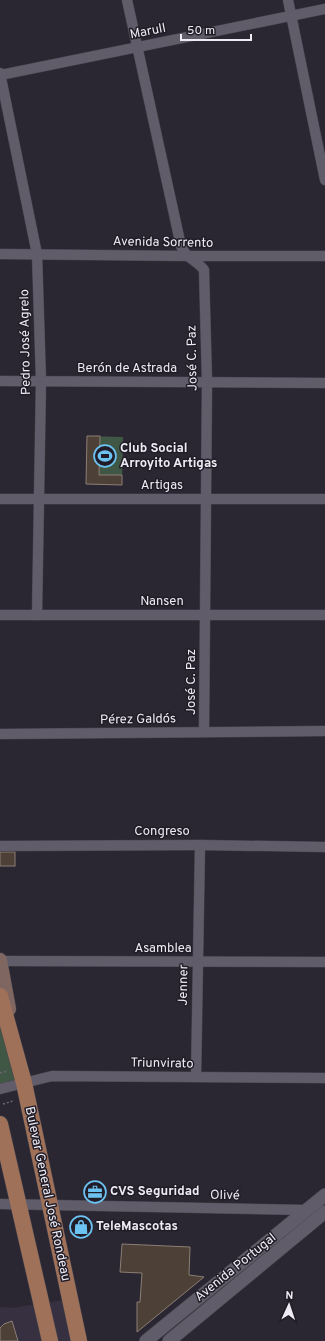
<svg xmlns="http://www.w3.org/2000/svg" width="325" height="1341" font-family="Overpass,sans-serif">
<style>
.built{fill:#363041}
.green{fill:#405745}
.building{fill:#4c4037;stroke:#8b7e74}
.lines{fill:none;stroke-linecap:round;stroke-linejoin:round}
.minor-casing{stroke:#47454e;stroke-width:11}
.tertiary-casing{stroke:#47454e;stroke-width:14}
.secondary-casing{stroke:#47454e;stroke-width:15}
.primary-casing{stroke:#47454e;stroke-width:17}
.path{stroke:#6b6771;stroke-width:1.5;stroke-dasharray:2 2;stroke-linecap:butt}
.minor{stroke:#605c69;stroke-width:10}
.tertiary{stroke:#605c69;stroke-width:13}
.secondary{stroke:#806661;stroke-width:14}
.primary{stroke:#a07159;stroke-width:16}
.labels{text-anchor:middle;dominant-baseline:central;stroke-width:3;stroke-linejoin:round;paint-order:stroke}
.street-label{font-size:13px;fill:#edebf3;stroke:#211d28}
.poi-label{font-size:13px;font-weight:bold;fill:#edebf3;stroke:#211d28;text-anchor:start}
</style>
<rect width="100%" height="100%" fill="#2b2732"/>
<path class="built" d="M70,1299l12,42h-82v-34l12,1z"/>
<g class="green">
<path d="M87,436l36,1 -1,48 -36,-1z"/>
<path d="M0,960l24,123 -24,6z"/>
</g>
<g class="building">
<path d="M87,436h13l-1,39h23v10l-36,-1z"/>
<rect x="0" y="852" width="15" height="14"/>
<path d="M122,1244l68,3 -1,28 15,2 -67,55v-30h3l2,-29 -22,-1z"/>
<path d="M12,1321l6,20h-18v-13l4,-4z"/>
</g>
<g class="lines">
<g class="minor-casing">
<g id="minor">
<path d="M127,0l54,246c4,12 16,14 23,24l3,112 -3,350"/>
<path d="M288,0l37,180"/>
<path d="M0,73l37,181 4,127 -4,234"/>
<path d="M0,75l325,-66"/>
<path d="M0,254l187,2h138"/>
<path d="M0,381l325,2"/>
<path d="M0,499h325"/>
<path d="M0,615h325"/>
<path d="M0,734l325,-3"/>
<path d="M0,846l200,-1 125,2"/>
<path d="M0,961l325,1"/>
<path d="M196,1077l4,-232"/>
<path d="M0,1089l52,-13 273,2"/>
<path d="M0,1204l306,6"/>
</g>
</g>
<g class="tertiary-casing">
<g id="tertiary">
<path d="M146,1341l179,-146"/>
<path d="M169,1341l156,-129"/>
</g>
</g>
<g class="secondary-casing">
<path id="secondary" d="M0,960l9,49"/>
</g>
<g class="primary-casing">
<g id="primary">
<path d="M0,996l24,87 55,258"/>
<path d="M0,1124l50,217"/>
</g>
</g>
<g class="path">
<path d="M0,1073l8,-2"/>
<path d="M3,1104l10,-3"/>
</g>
<use href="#minor" class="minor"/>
<use href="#tertiary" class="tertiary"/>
<use href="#secondary" class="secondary"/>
<use href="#primary" class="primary"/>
</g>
<defs>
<g id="stadium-ring" transform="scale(1.15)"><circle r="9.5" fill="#211d28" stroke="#6cc3f2" stroke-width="1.5"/><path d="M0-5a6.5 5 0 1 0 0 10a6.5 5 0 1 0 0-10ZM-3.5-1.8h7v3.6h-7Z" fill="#6cc3f2"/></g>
<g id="office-ring" transform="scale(1.15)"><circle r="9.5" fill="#211d28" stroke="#6cc3f2" stroke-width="1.5"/><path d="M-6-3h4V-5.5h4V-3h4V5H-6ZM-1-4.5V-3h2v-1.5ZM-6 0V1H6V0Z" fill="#6cc3f2"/></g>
<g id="shop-ring" transform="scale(1.15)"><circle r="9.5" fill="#211d28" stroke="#6cc3f2" stroke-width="1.5"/><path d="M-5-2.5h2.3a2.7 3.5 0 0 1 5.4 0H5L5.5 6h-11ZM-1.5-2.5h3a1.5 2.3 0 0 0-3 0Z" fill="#6cc3f2"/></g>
</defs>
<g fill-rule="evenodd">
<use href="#stadium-ring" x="105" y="456"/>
<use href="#office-ring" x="95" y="1192"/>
<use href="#shop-ring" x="81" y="1227"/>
</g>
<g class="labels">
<g class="street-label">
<text transform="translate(148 32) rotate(-11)">Marull</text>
<text transform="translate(163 243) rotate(1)">Avenida Sorrento</text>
<text transform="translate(26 342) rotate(-91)">Pedro José Agrelo</text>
<text transform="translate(193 358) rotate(-91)">José C. Paz</text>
<text x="127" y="369">Berón de Astrada</text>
<text x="162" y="486">Artigas</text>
<text x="162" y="602">Nansen</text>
<text transform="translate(192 682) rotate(-90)">José C. Paz</text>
<text transform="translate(138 720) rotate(-1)">Pérez Galdós</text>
<text x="162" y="832">Congreso</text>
<text x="163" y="949">Asamblea</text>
<text transform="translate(184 985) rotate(-89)">Jenner</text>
<text transform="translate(162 1064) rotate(1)">Triunvirato</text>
<text transform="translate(47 1194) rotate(78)">Bulevar General José Rondeau</text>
<text transform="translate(225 1196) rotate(1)">Olivé</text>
<text transform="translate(236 1268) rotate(-39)">Avenida Portugal</text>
</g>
<g class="poi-label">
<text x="120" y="449">Club Social<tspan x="120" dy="15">Arroyito Artigas</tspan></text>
<text x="110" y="1192">CVS Seguridad</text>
<text x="96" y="1227">TeleMascotas</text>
</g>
</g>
<g transform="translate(289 1305) rotate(3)" stroke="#211d28" stroke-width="3" paint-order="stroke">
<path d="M0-3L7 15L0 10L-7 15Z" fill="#edebf3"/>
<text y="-6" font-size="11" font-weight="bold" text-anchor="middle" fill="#edebf3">N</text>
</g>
<path d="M181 34v6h70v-6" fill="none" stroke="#edebf3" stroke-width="2"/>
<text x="187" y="34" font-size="12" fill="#edebf3" stroke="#211d28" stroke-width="3" paint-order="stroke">50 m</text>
</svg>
